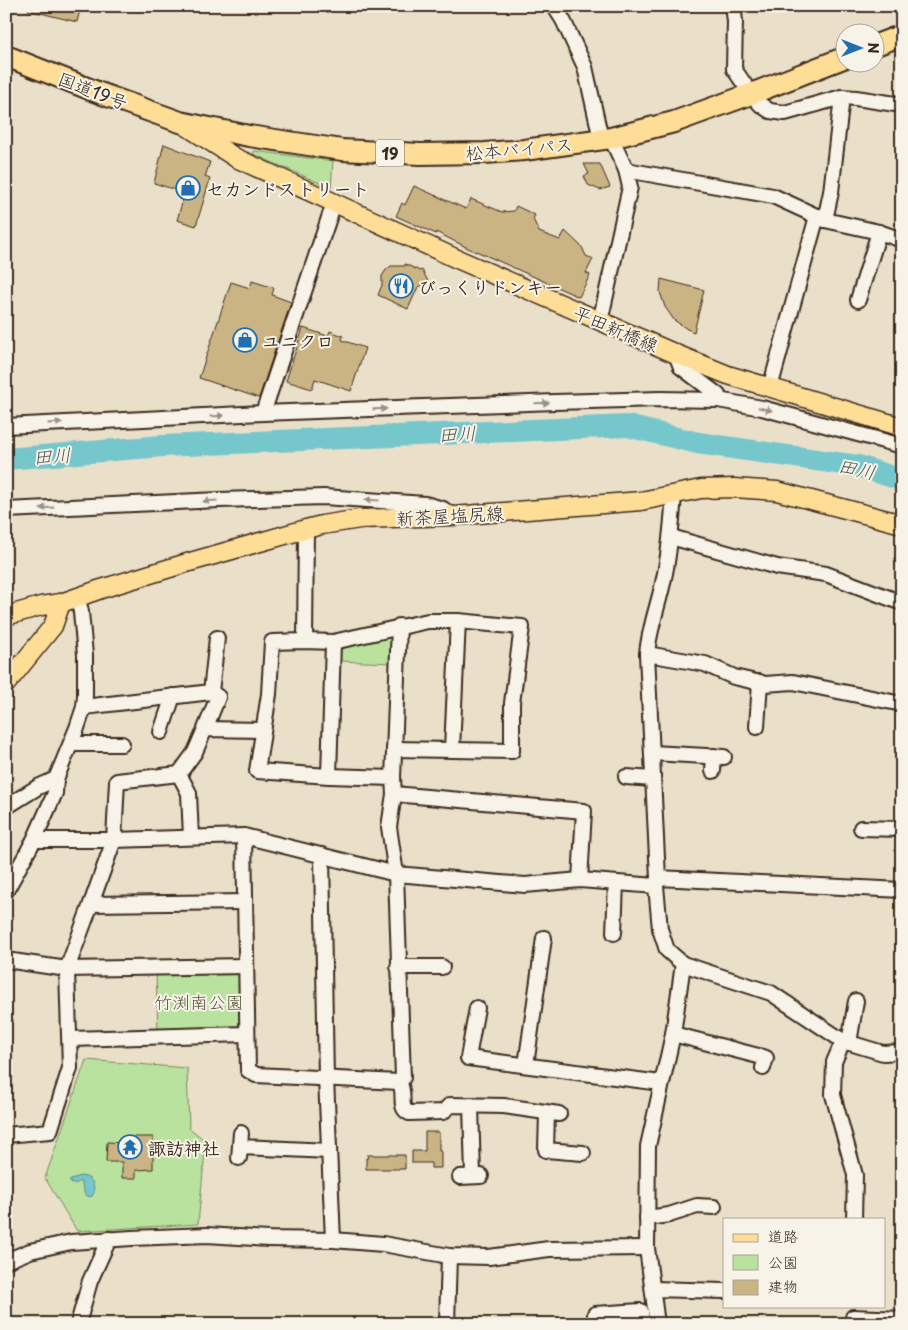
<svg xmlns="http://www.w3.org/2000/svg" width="908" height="1330" font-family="'Playpen Sans','Klee One',sans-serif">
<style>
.green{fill:#b9e29e;stroke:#7a865e}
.water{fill:#76c7cc;stroke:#5e8886}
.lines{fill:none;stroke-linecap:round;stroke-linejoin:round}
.river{stroke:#76c7cc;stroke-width:22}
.building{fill:#cbb483;stroke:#3b2a1e}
.minor-casing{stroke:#3b2a1e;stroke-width:18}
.major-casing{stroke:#3b2a1e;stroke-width:21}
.highway-casing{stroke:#3b2a1e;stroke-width:24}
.minor{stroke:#f7f3e8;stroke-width:14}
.major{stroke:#fedd96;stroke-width:18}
.highway{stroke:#fedd96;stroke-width:20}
.oneway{fill:#998e83}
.labels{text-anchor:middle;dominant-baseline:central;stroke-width:4;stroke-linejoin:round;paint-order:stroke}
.shield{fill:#f7f3e8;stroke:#73665b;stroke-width:1}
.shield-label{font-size:16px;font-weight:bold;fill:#3b2a1e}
.street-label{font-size:18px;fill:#3b2a1e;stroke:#f7f3e8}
.poi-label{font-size:18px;font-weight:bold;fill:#3b2a1e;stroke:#f7f3e8;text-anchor:start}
.park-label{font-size:18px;fill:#5a583e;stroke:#f7f3e8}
.water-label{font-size:19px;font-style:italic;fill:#4d5952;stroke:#f7f3e8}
</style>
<rect width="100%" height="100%" fill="#eae0ca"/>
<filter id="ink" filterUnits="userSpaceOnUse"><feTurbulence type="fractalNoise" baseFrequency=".02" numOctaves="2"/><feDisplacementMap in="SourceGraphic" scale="10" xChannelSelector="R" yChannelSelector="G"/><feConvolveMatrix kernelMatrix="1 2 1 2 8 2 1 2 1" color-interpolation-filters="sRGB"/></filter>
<g filter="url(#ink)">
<g class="green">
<path d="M254,151l79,10 -2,27 -78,-34z"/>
<path d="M387,636l6,3 -1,24 -54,-2v-10l5,-6z"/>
<path d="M235,972l5,5 2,45 -7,6 -77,2 -2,-57z"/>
<path d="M86,1060l101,8 2,60 17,13 -8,83 -121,7 -32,-53z"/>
</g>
<path class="water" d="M80,1176c12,1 14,6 14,17l-3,4 -6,-2 -4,-13h-3l-2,2h-4l-3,-3z"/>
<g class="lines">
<path class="river" d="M6,459l156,-13 465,-20 71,17 160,23 44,14"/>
</g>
<g class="building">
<path d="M29,6h52l-4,16 -49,-12z"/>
<path d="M164,144l46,18 -5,15 5,2 -14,47 -19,-6 8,-27 -31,-10z"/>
<path d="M584,164h16l10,23 -10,3 -12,-5 -4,-9 5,-2z"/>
<path d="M414,186l52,23 5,-10 31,13 12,-1 2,-5 19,9 -2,4 6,13 21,8 5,-9 17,16 4,9 7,3 -7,14 4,2 -11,22 -103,-46v1l-40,-20v2l-40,-18 6,-13 3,2z"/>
<path d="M405,264l15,7 2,-1 7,13 -11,4 -10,22 -30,-14 4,-10v-9l4,-6 5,-4h14z"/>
<path d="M661,279l43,11 -10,42 -7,-3 -13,-9 -9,-13 -5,-15z"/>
<path d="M252,281l22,7 -2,7 19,7 -32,96 -60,-20 32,-96 19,6z"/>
<path d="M303,328l25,8 2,-5 13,5 -1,4 23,8 -14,43 -36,-12 -3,10 -26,-8z"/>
<path d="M425,1132h14v19h2v17h-10v-5h-19v-12h13z"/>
<path d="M125,1137h28v32l-17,1v8h-14v-16h-16l1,-20 18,1z"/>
<path d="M367,1155h38v14h-39v-11h2z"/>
</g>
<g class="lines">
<g class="minor-casing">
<g id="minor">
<path d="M554,6l9,14 22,47 16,72"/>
<path d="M733,6l2,15 -1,48 17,25 10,11 9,6 15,2 57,-16 14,1 46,7"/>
<path d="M626,170l147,26 52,24 54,12 23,8"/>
<path d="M825,220l6,-28 11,-95"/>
<path d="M858,300l21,-68"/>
<path d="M600,322l30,-135 -4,-17 -15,-32"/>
<path d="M676,354l5,13 37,28v5"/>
<path d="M770,388l47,-172"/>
<path d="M263,413l71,-210"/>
<path d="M6,426l257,-13 292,-11 105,-3 58,1 44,8 140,38"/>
<path d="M6,510l213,-10 105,-3 101,7 18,5 10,7"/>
<path d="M671,537l106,30 49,7 76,29"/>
<path d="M305,641l1,-112"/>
<path d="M647,654l58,10 29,13 31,7 28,-2 109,22"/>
<path d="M211,692l6,-54"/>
<path d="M84,707l127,-15 7,5 -13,32"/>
<path d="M757,727l3,-45"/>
<path d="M161,732l12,-36"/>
<path d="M71,744h51"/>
<path d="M394,749l118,2v-48l10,-76 -64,-6h-30l-95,21 -28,-1 -33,1 -3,52 -12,77 72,5 64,2 1,16 -5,33 7,47 7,204 -4,4"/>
<path d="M452,749l6,-128"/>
<path d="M652,753l72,4"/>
<path d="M713,771l1,-15"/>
<path d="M179,774l10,19 2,44"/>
<path d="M329,776l4,-134"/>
<path d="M626,777l27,2"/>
<path d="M393,778l6,-152"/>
<path d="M394,794l190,17 -4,69"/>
<path d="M6,807l32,-20 18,-8"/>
<path d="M861,828l41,1"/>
<path d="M244,836l4,234 8,5 143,7"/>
<path d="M34,840h80l130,-4 152,38 129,11 55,-5 76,6"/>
<path d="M322,855l4,223 7,162"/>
<path d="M658,878l-11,-224c2,-26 12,-50 17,-76 6,-27 8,-56 10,-84"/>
<path d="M902,890l-244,-12 -2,8 4,43 7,21 16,14 88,29 72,48 40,12 19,-1"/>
<path d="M6,891l28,-51 21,-47 1,-14 21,-51 7,-21 1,-11v-41l-4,-43 -3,-14"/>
<path d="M91,904l23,-64 3,-59 62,-7 16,-22 10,-23 58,1"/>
<path d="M614,933l2,-50"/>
<path d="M6,960l61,9 179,-3"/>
<path d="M398,967h44"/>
<path d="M477,1008l-9,50 193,25"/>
<path d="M673,1034l93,24 -3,10"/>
<path d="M70,1039l177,-5"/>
<path d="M843,1041l-9,21 -1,33 22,80 -1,44"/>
<path d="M849,1043l7,-42"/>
<path d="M526,1065l18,-127"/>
<path d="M399,1082c8,11 -2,25 10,31l34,-1 7,-7 54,1 55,8"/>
<path d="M471,1105l2,71"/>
<path d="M547,1113l-1,37 37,3"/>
<path d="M6,1135l44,-4 20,-63 -3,-99 24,-65 153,-2"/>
<path d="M240,1147l89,4"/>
<path d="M239,1158l2,-25"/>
<path d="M460,1177l21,-1"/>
<path d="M647,1218l22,-3 28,-9 17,1"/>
<path d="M6,1261l24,-10 41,-9 61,-4 75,-3 62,4 64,1 50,4 66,12 40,1 60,-8 98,-1"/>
<path d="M653,1289l71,2"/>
<path d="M853,1317l49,2"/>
<path d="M78,1324l12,-43 19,-42"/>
<path d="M447,1324l2,-68"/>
<path d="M595,1324v-10l46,-3 1,13"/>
<path d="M657,1324l-10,-76 1,-102 25,-112 10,-70"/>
</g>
</g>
<g class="major-casing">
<g id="major">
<path d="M183,124l53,34 219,100 221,96 52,21 174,52"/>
<path d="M6,616l35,-10 20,-3 40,-14 89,-27 116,-33 16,-4 38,-6 93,-3 188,-15 60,-12 33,-1 43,3 125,33"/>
<path d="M6,684l47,-58 8,-23"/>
</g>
</g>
<g class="highway-casing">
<g id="highway">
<path d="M876,45l26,-10"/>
<path d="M6,56l96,38 78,28 69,14 93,14 78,4 65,-1 39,-3 87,-12 63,-16 77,-28 95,-37"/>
</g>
</g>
<use href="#minor" class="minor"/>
<use href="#major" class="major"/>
<use href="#highway" class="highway"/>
</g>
<defs><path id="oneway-solid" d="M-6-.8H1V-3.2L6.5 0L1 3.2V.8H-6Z" transform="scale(1.25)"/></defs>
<g class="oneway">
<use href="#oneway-solid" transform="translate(542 403) rotate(-2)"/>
<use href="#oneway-solid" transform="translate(380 409) rotate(-2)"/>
<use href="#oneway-solid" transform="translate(765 409) rotate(14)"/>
<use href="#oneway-solid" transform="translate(217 416) rotate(-3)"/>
<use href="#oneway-solid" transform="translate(55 423) rotate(-3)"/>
<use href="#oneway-solid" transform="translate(372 500) rotate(-176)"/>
<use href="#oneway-solid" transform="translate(210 501) rotate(177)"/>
<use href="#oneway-solid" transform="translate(47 508) rotate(177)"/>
</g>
</g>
<defs>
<g id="shop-ring" transform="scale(1.25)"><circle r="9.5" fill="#f7f3e8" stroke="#1f6fb2" stroke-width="1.5"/><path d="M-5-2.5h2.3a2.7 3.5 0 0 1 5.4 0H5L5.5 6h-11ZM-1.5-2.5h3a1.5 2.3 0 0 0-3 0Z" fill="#1f6fb2"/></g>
<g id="restaurant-ring" transform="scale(1.25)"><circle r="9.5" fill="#f7f3e8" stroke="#1f6fb2" stroke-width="1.5"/><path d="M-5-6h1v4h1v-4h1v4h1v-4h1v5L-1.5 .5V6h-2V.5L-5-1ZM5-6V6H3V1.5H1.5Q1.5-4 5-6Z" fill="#1f6fb2"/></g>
<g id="temple-ring" transform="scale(1.25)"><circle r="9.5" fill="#f7f3e8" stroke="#1f6fb2" stroke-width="1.5"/><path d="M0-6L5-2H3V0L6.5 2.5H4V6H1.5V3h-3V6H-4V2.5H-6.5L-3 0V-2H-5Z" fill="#1f6fb2"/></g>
</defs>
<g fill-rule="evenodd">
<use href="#shop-ring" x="188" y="188"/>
<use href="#restaurant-ring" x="401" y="286"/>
<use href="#shop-ring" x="245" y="340"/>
<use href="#temple-ring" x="130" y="1147"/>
</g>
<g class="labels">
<rect class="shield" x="376" y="139.5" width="28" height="27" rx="4"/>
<g class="shield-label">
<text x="390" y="153">19</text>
</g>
<g class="street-label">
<text transform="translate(93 90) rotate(21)">国道19号</text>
<text transform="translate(519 148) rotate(-5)">松本バイパス</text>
<text transform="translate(616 328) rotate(23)">平田新橋線</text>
<text transform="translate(450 515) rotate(-3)">新茶屋塩尻線</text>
</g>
<g class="poi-label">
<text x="206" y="188">セカンドストリート</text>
<text x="418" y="286">びっくりドンキー</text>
<text x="262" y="340">ユニクロ</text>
<text x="148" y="1147">諏訪神社</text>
</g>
<g class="park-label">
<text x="199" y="1001">竹渕南公園</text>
</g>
<g class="water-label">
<text transform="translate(457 433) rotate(-3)">田川</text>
<text transform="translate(52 455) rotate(-4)">田川</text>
<text transform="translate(857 468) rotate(12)">田川</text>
</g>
</g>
<rect width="908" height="1330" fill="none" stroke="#f7f3e8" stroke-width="25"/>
<rect x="12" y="12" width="883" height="1305" fill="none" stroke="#3b2a1e" stroke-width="2" filter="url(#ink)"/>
<rect x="723" y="1218" width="162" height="90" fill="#f7f3e8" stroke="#aca397"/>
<rect x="733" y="1234" width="25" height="8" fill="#fedd96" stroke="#aca397"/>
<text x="768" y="1242" font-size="15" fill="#3b2a1e">道路</text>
<rect x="733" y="1255" width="25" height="15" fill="#b9e29e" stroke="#aca397"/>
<text x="768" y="1268" font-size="15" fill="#3b2a1e">公園</text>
<rect x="733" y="1280" width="25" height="15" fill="#cbb483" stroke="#aca397"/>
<text x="768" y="1292" font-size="15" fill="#3b2a1e">建物</text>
<g transform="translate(860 48) rotate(90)"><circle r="24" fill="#f7f3e8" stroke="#aca397"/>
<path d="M0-4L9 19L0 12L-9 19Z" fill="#1f6fb2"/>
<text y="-8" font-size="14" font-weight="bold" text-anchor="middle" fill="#3b2a1e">N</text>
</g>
</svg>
